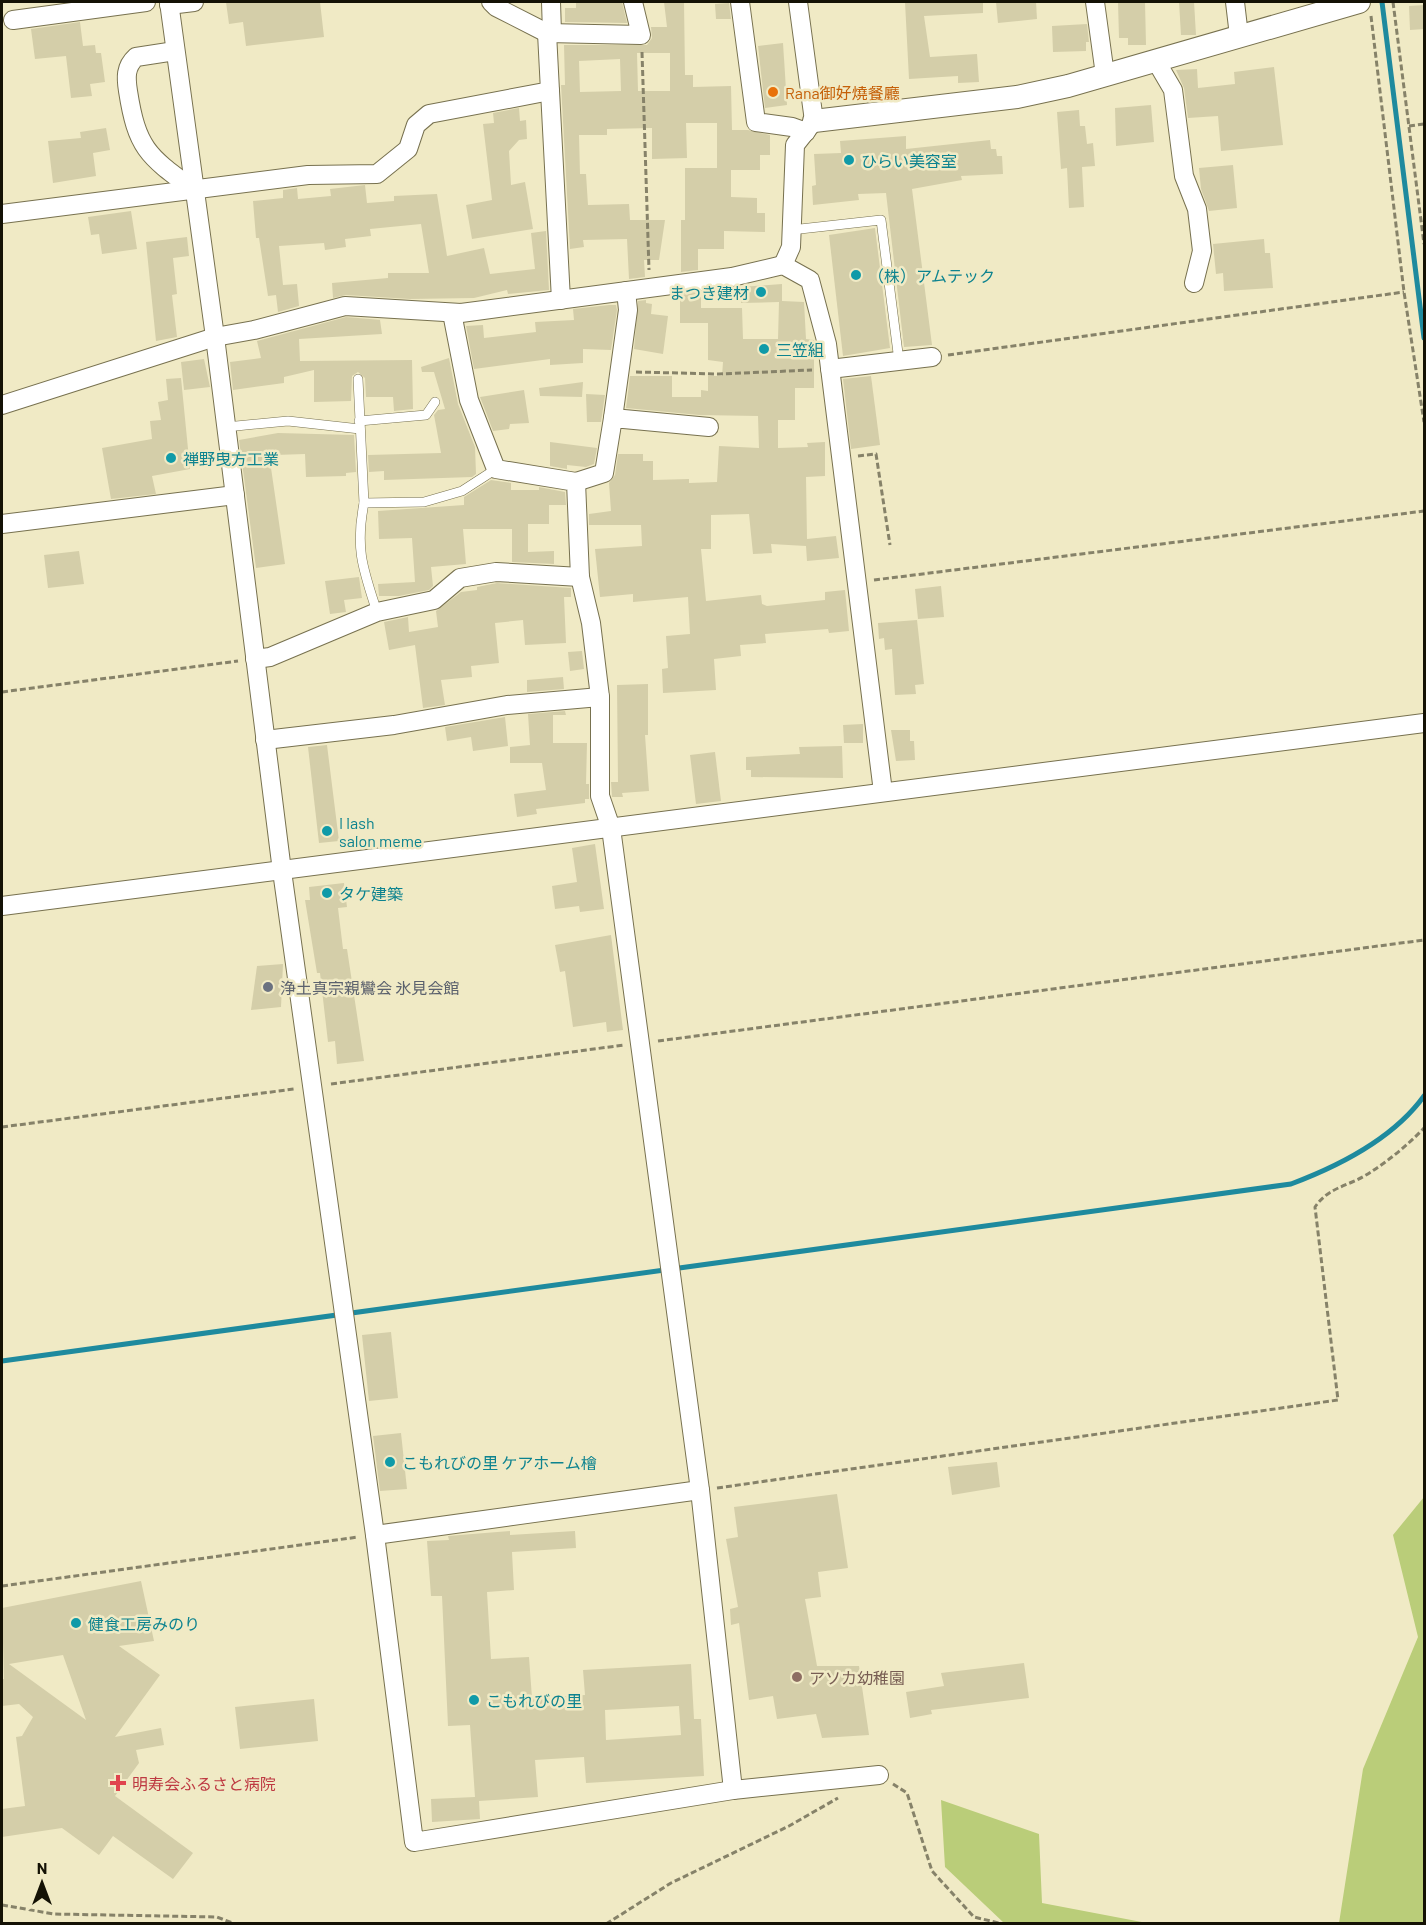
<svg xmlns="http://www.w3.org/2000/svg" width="1426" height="1925" font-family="Barlow,'Noto Sans JP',sans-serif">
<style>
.green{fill:#bacd79}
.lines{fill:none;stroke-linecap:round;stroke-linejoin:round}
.stream{stroke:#1e8a9e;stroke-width:5}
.building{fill:#d4cea9;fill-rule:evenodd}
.service-casing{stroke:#77714f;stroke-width:10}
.minor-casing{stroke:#77714f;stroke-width:20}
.tertiary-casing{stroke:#77714f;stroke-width:24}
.path{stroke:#868269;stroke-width:3;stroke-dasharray:6 3;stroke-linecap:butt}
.service{stroke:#fff;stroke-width:9}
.minor{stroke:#fff;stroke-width:18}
.tertiary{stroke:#fff;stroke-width:22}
.food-dot{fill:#e8710a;stroke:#f0eac5;stroke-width:2}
.culture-dot{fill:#0f9aa8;stroke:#f0eac5;stroke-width:2}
.worship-dot{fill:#6b7280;stroke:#f0eac5;stroke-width:2}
.education-dot{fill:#8d6e63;stroke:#f0eac5;stroke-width:2}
.health-dot{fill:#e0444e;stroke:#f0eac5;stroke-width:2}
.labels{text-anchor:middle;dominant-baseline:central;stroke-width:5;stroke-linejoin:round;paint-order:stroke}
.food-label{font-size:16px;fill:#c56008;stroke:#f0eac5;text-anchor:start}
.culture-label{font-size:16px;fill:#0d838f;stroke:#f0eac5;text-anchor:start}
.worship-label{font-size:16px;fill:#5b616d;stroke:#f0eac5;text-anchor:start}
.education-label{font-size:16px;fill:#785e54;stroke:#f0eac5;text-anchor:start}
.health-label{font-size:16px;fill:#be3a42;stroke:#f0eac5;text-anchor:start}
</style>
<rect width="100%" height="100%" fill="#f0eac5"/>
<g class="green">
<path d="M1424,1497v426h-85l24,-154 55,-132 -25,-102z"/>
<path d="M941,1800l98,34 3,69 105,20h-143l-59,-56z"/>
</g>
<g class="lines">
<g class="stream">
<path d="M1382,2l42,336"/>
<path d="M2,1361l1289,-177c48,-18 102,-45 133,-88"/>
</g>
</g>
<g class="building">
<path d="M226,2h94l4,35 -78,9 -3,-24 -14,2z"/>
<path d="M576,2h46l5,21 -62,-1v-14h11z"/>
<path d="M664,2h20l1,73h8v12l38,-1 1,44h16l22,5v20h-10v15h-29v27l26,1v15h8v19l-41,-1v18h-26v21l-17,2v-52h4v-52h32v-45h-31l1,35 -35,1v-31l-45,1v6h-28l1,39h6l2,31 41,-1 1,16h35l-6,40h-15l1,17 -16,2 -2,-40 -44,1 1,7 -14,2 -9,-164h4l-1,-40h83l5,-7 -1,-11h16zM637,53h33v38h-32zM620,59l1,32 -41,1 -1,-31z"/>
<path d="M905,2h78v11l-59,3 6,41 47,-3 2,28 -21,1v-7l-49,3z"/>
<path d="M996,2h40l1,17 -39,4z"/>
<path d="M1118,2h27l1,43h-18v-7h-9z"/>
<path d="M1179,2h15l2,33h-15z"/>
<path d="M729,3l2,16h-15l-1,-15z"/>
<path d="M1425,5v24l-15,1 -1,-24z"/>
<path d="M80,22l3,24 12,-1 1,8h5l4,29 -15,2 2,12 -21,2 -5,-42 -31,3 -4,-30z"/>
<path d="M1087,24l2,18h-3v9l-33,1 -1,-26z"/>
<path d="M783,43l4,62 -22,3 -7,-62z"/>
<path d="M1274,67l9,78 -62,6 -3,-35 -30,2 -4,-30 -8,-18 21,-1 1,19 37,-4 -1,-12z"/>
<path d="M1151,105l3,37 -38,4 -1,-38z"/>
<path d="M519,108l1,13 6,-1 1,19 -8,1 -10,11 2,34 14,-3 8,47 -61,10 -6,-34 26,-5 -9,-76 11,-1 -1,-10z"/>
<path d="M1079,110l1,16h5l2,18 6,-1 2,23 -13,1 2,40 -15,1 -2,-40 -6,1 -4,-57z"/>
<path d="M106,128l4,22 -17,3 3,23 -43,7 -5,-42 33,-3 -1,-6z"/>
<path d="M906,136v13l84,-9 1,9h5l1,7h5l1,18 -42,2 1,4 -50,9 20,156 -28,2 -18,-154 -28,1 1,6 -46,5 -1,-19 4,-1 -2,-31 27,-1 -1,-12z"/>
<path d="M1233,165l4,43 -28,3 -8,-22 -2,-21z"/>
<path d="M365,185l2,18 27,-2v-5l43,-2 10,62 37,-8 6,26 45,-5 -4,-36 15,-2 3,59 -41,4 -1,-4 -33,8 -64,1 -64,-4 -13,3 -1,-15 56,-5v-5h41l-8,-49 -51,5 1,7 -26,3 1,8 -21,3 -1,-7 -45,3 4,39 14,-1 2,22 -21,6 -2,-17 -8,1 -9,-58h-3l-3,-37 30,-3v-8l14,-2 1,11 33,-3 -1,-7z"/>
<path d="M131,211l6,38 -35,5 -3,-20 -8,1 -3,-18z"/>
<path d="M875,228l15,120 -47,8 -14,-121z"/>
<path d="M187,237l2,19 -16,2 4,36 -5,1 5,42 -21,4 -10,-99z"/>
<path d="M1264,239l1,14h5l3,35 -49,3 -1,-18 -7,1 -3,-30z"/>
<path d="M782,284v17l22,1 2,37 8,1v48h-19v32h-17v28l30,-1 -1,-4 18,-1v34l-19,1 1,62 29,-3 3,22 -32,3 -1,-15 -35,-2 1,9 -19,1 -4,-40 -38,1v34h-10l5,52 55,-6 1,9 5,2 58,-6v-8l20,-2 4,41 -20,2 -1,-4 -63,5 1,9 -26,2 1,11 -27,3 2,31 -53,3 -1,-24 6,-1 -2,-32 24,-2 -2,-37 -55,5v-8l-33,3 -5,-48 47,-3 -1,-21h-52v-11l22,-3 -2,-28 6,-8 3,-21h25v7h10v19l36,-1v4l28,-1 2,-36 40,2 -1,-32 -59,-1 -73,-7 4,-32h42v21h29v-7l7,1v-15h14l1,-14 -15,-2v-37h-28v-28l21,-3v16h41l1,31h35l1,-37 -38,1v-16z"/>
<path d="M646,300v3l6,1 -1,10 17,2 -5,38 -29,-5 4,-48z"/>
<path d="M609,305h7l1,5 -6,40 -28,-1v14l-33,2v-6l-76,10 -8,-43 17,-1 1,13 52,-6 -1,-10 39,-2 -1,-11z"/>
<path d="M346,317l36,3h-2l2,14 -83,5 1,22 112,-1 1,49 -19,2 -1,-14h-27l-1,-19 -7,-6 -6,4 -1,25 -37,1v-32l-30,7v6l-51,7 -3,-28 31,-4 -4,-17z"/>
<path d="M449,358l9,46 17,43 1,27 -4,3 -88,3v-9l-15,1 -1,-17 73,-2 -7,-38 4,-5 7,-1 -11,-37h-12l-1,-5z"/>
<path d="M204,359l6,28 -26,3 -3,-28z"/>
<path d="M871,376l9,69 -29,4 -8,-70z"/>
<path d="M181,378l9,91 -38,7 4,18 -45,5 -9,-51 50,-9 -2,-18 11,-1 -3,-18 10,-2 -2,-21z"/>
<path d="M583,382l-1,15 -42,-1 -1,-8z"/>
<path d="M524,390l5,33 -19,1 -1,5 -16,2 -13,-34z"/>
<path d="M586,394l19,1 -4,27h-14z"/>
<path d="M278,433l76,2 2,37 -10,1v3l-40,1 -1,-23 -30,1 1,5 -6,1 15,103 -29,4 -17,-128z"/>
<path d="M550,442l47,6 -3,16 -8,3 -19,-2v4l-17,-3z"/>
<path d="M491,480l20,3v7h28v-3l26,5 1,13h-17v19h-21v28l26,-1v13l-42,-2v-33h-49l3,35 -35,3 2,19 -4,4 -30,6h-20l-1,-12 37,-2 -3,-44 -33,1 -1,-28 86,-6v-8z"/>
<path d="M79,551l5,33 -36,4 -4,-33z"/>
<path d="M359,577l3,21 -18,2 2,12 -16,2 -5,-33z"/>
<path d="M497,583l74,5v9h-7l2,46 -41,2 -2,-25 -28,3 4,40 -28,3 1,11 -31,3 4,25 -22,3 -8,-63 -26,5 -5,-28 24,-5 1,15 29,-5 -2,-16 25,-19 16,-2v-3z"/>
<path d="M941,586l3,31 -26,2 -3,-30z"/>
<path d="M917,620l7,64 -9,1 1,9 -21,1 -3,-46 -7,1 -1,-12 -5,1 -1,-16z"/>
<path d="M582,651l2,18 -14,2 -2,-19z"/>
<path d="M563,677l1,12 -37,3v-12z"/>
<path d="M648,684v51h-3l4,56 -27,2 1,4h-11l-1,-15h7l-1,-97z"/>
<path d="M565,711l1,4h-13v28h34l-1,41h3v15h-4v4l-49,6 1,5 -20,3 -3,-23 32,-4 -4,-27h-32v-16l20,-2 -2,-31z"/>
<path d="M505,717l3,29 -35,5 -2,-14 -24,4 -2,-14z"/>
<path d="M863,724v19h-19l-1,-18z"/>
<path d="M891,730h19v11h4l1,19 -19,1z"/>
<path d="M327,745l12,96 -20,2 -11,-96z"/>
<path d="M842,746l1,32 -92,-1v-7h-5v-13l54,-3 -1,-7z"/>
<path d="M715,752l6,49 -25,3 -6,-49z"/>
<path d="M595,844l9,65 -24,3 -1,-6 -24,3 -3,-23 25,-4 -5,-34z"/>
<path d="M344,883l3,24 -9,1 5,41h4l17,112 -27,3 -2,-23 -7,1 -8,-69h-3l-12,-73h5l-1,-13z"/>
<path d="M611,935l12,95 -16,2 -1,-10 -33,5 -8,-56 -5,1 -5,-27z"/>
<path d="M283,964l-2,43 -30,3 6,-44z"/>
<path d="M391,1332l7,66 -29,3 -7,-66z"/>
<path d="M401,1433l6,56 -27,2 -7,-55z"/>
<path d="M997,1462l3,25 -48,8 -4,-28z"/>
<path d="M837,1494l11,74 -30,4 3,25 -16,2 12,67h42l10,69 -47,3 -6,-24 -39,5 -4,-23 -24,4 -10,-77 -8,2 -1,-16 8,-2 -12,-68 12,-2 -4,-30z"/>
<path d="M510,1531v4l65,-4 1,17 -64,4 2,38 -27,2 4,67 38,-2 3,41 53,-3 -2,-25 108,-6 3,55h7l3,57 -118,7 -2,-26 -49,3 3,37 -59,4 1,18 -48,3 -1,-23 44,-2 -5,-72 -22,1 -6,-130h-11l-4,-55 22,-1 -1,-4 12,-1zM679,1706l2,29 -75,5 -1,-30z"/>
<path d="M141,1581l13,60 -35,5 41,29 -45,62 46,-9 3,17 -28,5 3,13 -24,33 78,57 -20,26 -60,-43 -14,19 -37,-27 -60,9v-28l23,-3 -9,-69 6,-1 11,-19 -14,-13 -17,2v-27h2l-2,-71zM63,1655l23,65 -77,-56z"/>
<path d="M1024,1663l5,35 -98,12 1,4 -22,4 -4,-26 38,-6 -3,-13z"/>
<path d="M314,1699l4,42 -78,8 -5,-42z"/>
</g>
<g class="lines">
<g class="service-casing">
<g id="service">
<path d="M791,230l90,-10 18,141"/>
<path d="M358,379l6,124"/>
<path d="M359,421l67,-6 9,-13"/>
<path d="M226,427l62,-6 72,8"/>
<path d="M377,612c-14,-43 -22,-63 -13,-109l60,-1 38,-11 34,-22"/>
</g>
</g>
<g class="minor-casing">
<g id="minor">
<path d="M169,2l46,335 67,534 93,664 39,307 319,-52 146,-15"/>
<path d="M491,2l5,5 51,26"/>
<path d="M551,2l1,31"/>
<path d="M740,2l16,120 36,5 14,5"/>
<path d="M1095,2l10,73"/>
<path d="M1235,2l4,34"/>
<path d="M169,5l25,-3"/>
<path d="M13,20l133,-18"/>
<path d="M175,51l-39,6c-11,10 -10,21 -8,34 9,58 20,65 65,98"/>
<path d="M1156,61l17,29 11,86 13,33 5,42 -8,32"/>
<path d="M550,91l11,209"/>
<path d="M2,214l306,-39 69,-1 31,-25 8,-24 13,-11 121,-23 -3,-58 94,2 -8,-33"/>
<path d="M783,265l8,-18 4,-102 19,-24 -16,-119"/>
<path d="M452,313l17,87 27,69 80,13 4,95 11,46 9,74v99l11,32 89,662 33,300"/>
<path d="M830,369l102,-12"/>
<path d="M2,405l213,-68 39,-7 91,-24 116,7 271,-36 51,-12 27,15 17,64 56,448"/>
<path d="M613,418l15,-108 -2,-19"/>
<path d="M576,482l28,-9 9,-55 96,9"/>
<path d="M2,524l233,-29"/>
<path d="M255,659l15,-2 107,-45 57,-12 26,-22 36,-6 84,5"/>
<path d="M265,740l129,-15 113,-20 93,-8"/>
<path d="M2,906l1422,-183"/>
<path d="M375,1535l325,-45"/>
</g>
</g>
<g class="tertiary-casing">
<path id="tertiary" d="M814,121l203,-24 51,-11 291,-84"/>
</g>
<g class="path">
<path d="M1393,2l31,242"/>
<path d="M1371,16l33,276 20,130"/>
<path d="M642,52l7,218"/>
<path d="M1409,126l15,-2"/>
<path d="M948,355l456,-63"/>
<path d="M636,372l83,2 93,-4"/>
<path d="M858,456l18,-2 14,91"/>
<path d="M874,580l550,-69"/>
<path d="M2,692l236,-31"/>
<path d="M658,1041l766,-101"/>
<path d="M331,1084l293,-39"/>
<path d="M2,1127l292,-38"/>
<path d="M717,1488l621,-88 -23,-193c14,-20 31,-20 51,-32 21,-13 41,-29 58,-47"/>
<path d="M2,1586l356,-49"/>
<path d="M893,1784l14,9 25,78 42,46 29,7"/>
<path d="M2,1905l52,9 163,3 18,7"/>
<path d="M606,1924l65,-41 118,-57 49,-28"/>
</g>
<use href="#service" class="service"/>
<use href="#minor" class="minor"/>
<use href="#tertiary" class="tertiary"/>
</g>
<circle class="food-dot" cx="773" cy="92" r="6"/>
<g class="culture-dot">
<circle cx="849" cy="160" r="6"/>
<circle cx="856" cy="275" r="6"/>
<circle cx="761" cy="292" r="6"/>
<circle cx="764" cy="349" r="6"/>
<circle cx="171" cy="458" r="6"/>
<circle cx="327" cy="831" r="6"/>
<circle cx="327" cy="893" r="6"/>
<circle cx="390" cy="1462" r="6"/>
<circle cx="76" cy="1623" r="6"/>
<circle cx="474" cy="1700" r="6"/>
</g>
<circle class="worship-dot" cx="268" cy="987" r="6"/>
<circle class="education-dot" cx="797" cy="1677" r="6"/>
<path class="health-dot" d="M115 1774h6v6h6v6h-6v6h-6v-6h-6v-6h6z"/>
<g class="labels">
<g class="food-label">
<text x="785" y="92">Rana御好燒餐廳</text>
</g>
<g class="culture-label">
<text x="861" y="160">ひらい美容室</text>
<text x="868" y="275">（株）アムテック</text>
<text x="749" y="292" text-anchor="end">まつき建材</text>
<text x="776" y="349">三笠組</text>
<text x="183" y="458">禅野曳方工業</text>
<text x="339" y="822">I lash<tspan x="339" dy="18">salon meme</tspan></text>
<text x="339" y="893">タケ建築</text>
<text x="402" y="1462">こもれびの里 ケアホーム檜</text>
<text x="88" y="1623">健食工房みのり</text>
<text x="486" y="1700">こもれびの里</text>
</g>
<g class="worship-label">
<text x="280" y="987">浄土真宗親鸞会 氷見会館</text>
</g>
<g class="education-label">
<text x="809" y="1677">アソカ幼稚園</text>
</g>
<g class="health-label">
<text x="132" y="1783">明寿会ふるさと病院</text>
</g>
</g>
<rect width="1426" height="1925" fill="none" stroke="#141205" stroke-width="6"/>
<g transform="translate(42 1883)" stroke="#f0eac5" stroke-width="4.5" paint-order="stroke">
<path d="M0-4.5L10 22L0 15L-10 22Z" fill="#141205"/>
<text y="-9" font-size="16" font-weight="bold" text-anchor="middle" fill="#141205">N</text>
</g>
</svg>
